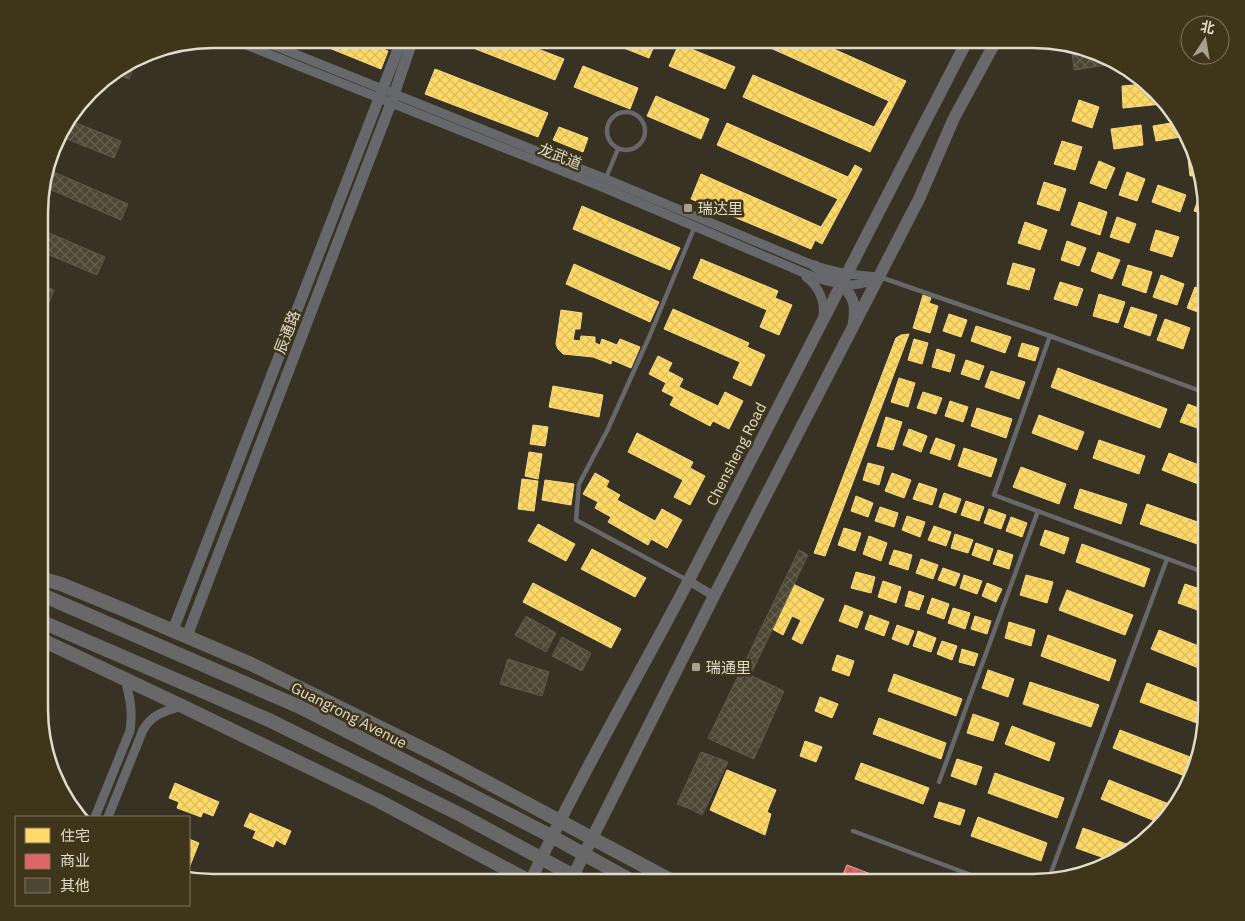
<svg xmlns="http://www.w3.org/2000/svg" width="1245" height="921" font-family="'IBM Plex Sans','Noto Sans SC',sans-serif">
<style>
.homes{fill:url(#homes-cross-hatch);stroke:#f6da84}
.shops{fill:url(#shops-cross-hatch);stroke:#e08984}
.building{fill:url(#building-cross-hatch);stroke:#5e594d}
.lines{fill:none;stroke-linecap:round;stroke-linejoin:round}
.service{stroke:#67686c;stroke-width:4.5}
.minor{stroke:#67686c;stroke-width:9}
.tertiary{stroke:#67686c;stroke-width:11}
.secondary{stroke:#69696c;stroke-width:12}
.primary{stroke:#696869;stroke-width:14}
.poi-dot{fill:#a6a090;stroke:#3f351b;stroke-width:2}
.labels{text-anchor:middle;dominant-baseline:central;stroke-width:5;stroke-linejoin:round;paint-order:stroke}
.street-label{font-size:15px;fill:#e1dbcb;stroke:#3f351b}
.poi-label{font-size:15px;fill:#e1dbcb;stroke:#3f351b;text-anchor:start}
.rim{fill:none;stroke:#e1dbcb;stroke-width:2.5}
</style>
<defs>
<pattern id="homes-cross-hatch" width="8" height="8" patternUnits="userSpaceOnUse" patternTransform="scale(1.25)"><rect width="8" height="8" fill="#ffd966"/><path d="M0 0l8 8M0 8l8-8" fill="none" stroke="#dabb5e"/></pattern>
<pattern id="shops-cross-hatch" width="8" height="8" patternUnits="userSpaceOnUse" patternTransform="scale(1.25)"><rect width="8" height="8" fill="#e06666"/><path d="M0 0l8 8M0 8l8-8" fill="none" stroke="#b15b5a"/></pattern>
<pattern id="building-cross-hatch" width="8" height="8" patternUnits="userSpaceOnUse" patternTransform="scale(1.25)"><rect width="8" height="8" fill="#4c4633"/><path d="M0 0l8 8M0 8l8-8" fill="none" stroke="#66604f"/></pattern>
</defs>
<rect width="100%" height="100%" fill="#373223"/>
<g class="homes">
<path d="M307,39h52l29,12 -7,18z"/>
<path d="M450,39h62l52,20 -9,21z"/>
<path d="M601,39h56l-8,19z"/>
<path d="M769,39h42l88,39 -10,23 -123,-55z"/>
<path d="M679,44l56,23 -10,22 -56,-23z"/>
<path d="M583,66l55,22 -8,21 -56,-22z"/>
<path d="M435,69l113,44 -10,24 -113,-43z"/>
<path d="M753,75l121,52 -10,22 -121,-52z"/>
<path d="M899,78l7,3 -36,71 -6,-3 10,-22 15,-26z"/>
<path d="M1146,84l16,20 -39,4 -1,-22z"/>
<path d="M656,96l53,23 -8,20 -54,-23z"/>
<path d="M1079,100l20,7 -7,21 -20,-7z"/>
<path d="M1177,122l9,11 1,3 -31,5 -3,-15z"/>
<path d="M727,123l121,54 -10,22 -121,-54z"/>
<path d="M1141,125l2,20 -29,4 -3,-20z"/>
<path d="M559,127l29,11 -5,14 -30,-12z"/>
<path d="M1062,141l20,6 -7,23 -21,-6z"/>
<path d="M1194,157l5,18 -9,1 -2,-18z"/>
<path d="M1099,161l16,7 -9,21 -16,-6z"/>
<path d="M855,165l7,4 -40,75 -7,-4 6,-13 17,-28 10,-22z"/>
<path d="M1127,172l18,7 -8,22 -18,-6z"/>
<path d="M701,174l120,53 -10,22 -120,-50z"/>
<path d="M1044,182l22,7 -7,22 -22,-7z"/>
<path d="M1158,185l28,10 -6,17 -28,-10z"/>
<path d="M1200,194l4,1 2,7v13l-12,-4z"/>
<path d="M1079,202l28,10 -7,23 -29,-10z"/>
<path d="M582,206l98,42 -10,22 -97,-41z"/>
<path d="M1117,217l19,7 -7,19 -19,-6z"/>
<path d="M1025,222l22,8 -7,20 -22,-7z"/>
<path d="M1156,230l23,7 -7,20 -22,-7z"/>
<path d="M1067,241l19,7 -7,18 -18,-6z"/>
<path d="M1206,241v17l-6,-2z"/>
<path d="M1098,252l22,8 -8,19 -21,-8z"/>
<path d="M701,259l77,32 -3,7 17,7 -13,30 -19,-8 7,-17 -74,-32z"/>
<path d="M1013,263l22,6 -6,21 -22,-6z"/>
<path d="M574,264l85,38 -9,20 -84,-38z"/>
<path d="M1128,265l24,7 -6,21 -24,-8z"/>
<path d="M1161,275l23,9 -7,21 -24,-8z"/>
<path d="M1060,282l23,7 -6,17 -23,-7z"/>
<path d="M1195,287l11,4v24l-19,-7z"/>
<path d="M1099,294l26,8 -7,21 -25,-7z"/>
<path d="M923,295l8,3 -2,5 9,3 -8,27 -17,-5z"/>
<path d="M1131,307l26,8 -7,21 -26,-9z"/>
<path d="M673,309l76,34 -2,4 18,8 -14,31 -18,-8 7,-16 -76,-33z"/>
<path d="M561,310l21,3 -2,16h-5l-2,11 7,1 1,-5 14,1v6l5,2 2,-6 15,6 3,-6 20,8 -9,21 -19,-8 -1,4 -18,-7 -30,-3 -5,-5 -2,-5z"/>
<path d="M949,314l18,6 -6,17 -18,-6z"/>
<path d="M1165,319l25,9 -7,21 -26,-9z"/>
<path d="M976,326l35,11 -6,16 -34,-12z"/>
<path d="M909,334l-84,222 -11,-3 82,-215 5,-3z"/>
<path d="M914,339l14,4 -6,21 -14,-4z"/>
<path d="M1022,343l17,5 -4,13 -17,-5z"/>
<path d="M937,349l18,6 -5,17 -18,-5z"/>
<path d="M658,356l14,7 -4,8 15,8 -4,8 39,19 7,-14 18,9 -14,28 -16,-8 -3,5 -40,-21 4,-8 -12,-6 4,-8 -17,-9z"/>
<path d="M966,360l18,6 -5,14 -18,-6z"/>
<path d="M1058,368l109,41 -7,19 -109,-41z"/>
<path d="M991,371l34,11 -6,17 -34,-12z"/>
<path d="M899,378l16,5 -7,24 -17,-5z"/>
<path d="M553,386l50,9 -4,22 -50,-10z"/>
<path d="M923,392l19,6 -6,16 -19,-6z"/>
<path d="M950,401l18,6 -5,15 -18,-6z"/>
<path d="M1188,404l18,7v20l-26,-9z"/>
<path d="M977,408l35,11 -6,19 -35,-12z"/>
<path d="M1039,415l45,17 -7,18 -45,-17z"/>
<path d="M886,417l16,5 -9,28 -16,-4z"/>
<path d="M533,425l15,2 -3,19 -15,-2z"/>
<path d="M909,429l18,7 -6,16 -18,-7z"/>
<path d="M637,433l56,29 -3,6 15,8 -15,29 -16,-8 9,-17 -55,-28z"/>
<path d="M936,438l19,7 -5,15 -20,-7z"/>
<path d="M1099,440l46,16 -6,18 -46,-16z"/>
<path d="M964,448l33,11 -6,18 -33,-11z"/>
<path d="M529,452l13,2 -4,25 -13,-3z"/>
<path d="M1169,453l37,15v19l-44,-17z"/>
<path d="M868,463l16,4 -5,18 -16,-5z"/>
<path d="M1021,467l45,17 -7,20 -46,-17z"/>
<path d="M595,473l14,8 -3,6 14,8 -3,5 38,21 7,-12 20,11 -15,28 -16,-9 -3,6 -40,-23 3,-5 -16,-9 3,-6 -15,-8z"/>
<path d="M892,473l19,7 -7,18 -19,-7z"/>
<path d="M522,479l16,2 -4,30 -16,-2z"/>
<path d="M545,480l29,4 -3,21 -29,-5z"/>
<path d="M919,483l18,6 -5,16 -19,-6z"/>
<path d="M1080,489l47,15 -6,20 -47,-16z"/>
<path d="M944,493l17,6 -5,14 -17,-6z"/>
<path d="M856,496l17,7 -5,14 -17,-6z"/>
<path d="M966,501l18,6 -5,14 -18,-6z"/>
<path d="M1147,504l59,21v22l-66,-23z"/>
<path d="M880,507l18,6 -4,14 -19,-6z"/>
<path d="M989,509l17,6 -5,14 -17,-6z"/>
<path d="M907,516l18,6 -5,15 -18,-7z"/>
<path d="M1011,517l16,6 -5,14 -16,-6z"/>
<path d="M538,524l37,20 -9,17 -38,-20z"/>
<path d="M934,526l17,6 -5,14 -18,-6z"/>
<path d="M844,528l17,5 -6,18 -17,-6z"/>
<path d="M1045,530l24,8 -5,16 -24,-9z"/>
<path d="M955,534l18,6 -5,13 -17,-5z"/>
<path d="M869,536l18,7 -6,18 -18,-7z"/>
<path d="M976,543l17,6 -4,12 -17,-6z"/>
<path d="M1082,544l68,25 -6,18 -68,-25z"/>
<path d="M592,549l54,29 -11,19 -54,-28z"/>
<path d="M894,550l18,5 -4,15 -19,-6z"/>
<path d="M998,550l15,5 -4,14 -16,-5z"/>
<path d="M921,559l17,6 -5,14 -17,-6z"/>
<path d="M943,568l17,6 -5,12 -17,-6z"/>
<path d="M856,572l19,5 -4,16 -20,-5z"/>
<path d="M964,575l18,6 -5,13 -17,-6z"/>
<path d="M1026,575l27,7 -6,21 -27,-8z"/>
<path d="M883,581l18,6 -5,16 -18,-6z"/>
<path d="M533,583l88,46 -10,19 -88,-46z"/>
<path d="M987,583l15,6 -6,13 -14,-6z"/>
<path d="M793,584l31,15 -22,45 -10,-5 9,-19 -9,-4 -9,19 -11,-6z"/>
<path d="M1185,584l21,7v22l-28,-10z"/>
<path d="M1067,590l66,25 -8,20 -66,-25z"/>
<path d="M909,591l15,5 -5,14 -14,-4z"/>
<path d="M932,598l17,6 -5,15 -17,-6z"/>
<path d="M845,605l18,7 -6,16 -18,-7z"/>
<path d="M953,608l17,5 -5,16 -17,-6z"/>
<path d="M870,615l19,7 -5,14 -19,-7z"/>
<path d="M975,616l16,5 -4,13 -16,-5z"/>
<path d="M1009,622l26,8 -4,16 -26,-8z"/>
<path d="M897,625l17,6 -6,14 -16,-6z"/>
<path d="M1159,630l47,19v22l-55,-22z"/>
<path d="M918,631l18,7 -5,14 -18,-6z"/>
<path d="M1048,635l68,25 -7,21 -68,-25z"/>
<path d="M942,641l15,5 -5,14 -15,-6z"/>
<path d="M962,649l16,5 -4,12 -15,-4z"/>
<path d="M837,655l17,6 -5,15 -17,-6z"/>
<path d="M988,670l26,9 -6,18 -26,-9z"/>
<path d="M894,674l68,25 -6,17 -68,-25z"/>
<path d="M1030,682l69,23 -8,22 -68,-23z"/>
<path d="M1147,683l59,23v13l-1,7 -65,-24z"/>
<path d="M820,697l18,7 -6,14 -17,-7z"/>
<path d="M973,714l26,9 -6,18 -26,-8z"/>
<path d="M879,718l67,25 -5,16 -68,-25z"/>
<path d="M1012,726l43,17 -6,18 -44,-17z"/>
<path d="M1120,730l78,30 -1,4 -7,14 -77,-30z"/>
<path d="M805,741l17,6 -6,15 -16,-6z"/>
<path d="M957,759l25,8 -6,18 -25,-9z"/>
<path d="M861,763l68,25 -6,16 -68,-25z"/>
<path d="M727,770l49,20 -9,22 4,2 -6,21 -55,-25z"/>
<path d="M995,773l69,25 -7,20 -69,-25z"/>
<path d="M1109,780l65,26 -4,8 -10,9 -59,-24z"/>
<path d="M175,783l44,19 -6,14 -10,-4 -2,5 -24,-9 2,-6 -10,-4z"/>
<path d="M939,802l26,8 -5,15 -26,-8z"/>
<path d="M250,813l41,18 -6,14 -9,-5 -3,7 -20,-9 3,-7 -12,-5z"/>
<path d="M978,817l69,26 -6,18 -70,-25z"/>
<path d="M1083,828l49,18 -19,15 -37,-13z"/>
<path d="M189,839l10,4 -10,25z"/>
<path d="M847,865l44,17h-51z"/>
</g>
<path class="shops" d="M847,865l44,17h-51z"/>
<g class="building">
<path d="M1091,49l22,12v3l-39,6 -2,-18z"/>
<path d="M137,58l-8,21 -16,-6z"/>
<path d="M69,120l52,21 -7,17 -57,-23z"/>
<path d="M47,169l81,35 -7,16 -79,-34z"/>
<path d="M40,229l65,28 -8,18 -57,-24z"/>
<path d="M40,284l14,6 -6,15 -8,-4z"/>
<path d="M799,550l9,5 -90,188 -10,-5z"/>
<path d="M526,616l30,17 -10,19 -31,-17z"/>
<path d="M562,637l29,16 -9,18 -30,-15z"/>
<path d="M508,659l41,13 -7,24 -42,-12z"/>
<path d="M750,675l34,16 -30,68 -36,-16z"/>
<path d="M701,752l11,4 -24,52 -11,-4z"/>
<path d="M712,756l16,6 -26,53 -14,-7z"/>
</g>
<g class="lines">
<g class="service">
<circle cx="626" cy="131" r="19"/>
<path d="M605,180l13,-31"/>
<path d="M880,277l170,59 156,57"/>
<path d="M1050,336l-56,159 212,78"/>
<path d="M687,580l-111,-60 3,-36 28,-53 43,-96 45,-109"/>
<path d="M939,782l99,-271"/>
<path d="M853,831l137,51"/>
<path d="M1049,878l118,-319"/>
</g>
<g class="minor">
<path d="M231,39l371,148 214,91c23,6 40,12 63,-1"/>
<path d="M258,39l348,140 209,87 32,8 31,3"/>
<path d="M806,277c13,10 19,24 17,40"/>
<path d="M689,581l25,15"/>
<path d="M95,817l35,-86c3,-21 0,-32 -5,-52"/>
<path d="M108,817l35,-87c9,-16 22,-19 39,-24"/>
</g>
<g class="tertiary">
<path d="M815,266c15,10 35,20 39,39 1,7 0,14 -1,21"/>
<path d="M173,630l229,-591"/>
<path d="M187,636l204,-533 22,-64"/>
</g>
<g class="secondary">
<path d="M530,882c49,-104 107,-203 160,-304 94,-179 186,-359 278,-539"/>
<path d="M570,882l144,-286 205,-397 35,-81 43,-79"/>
</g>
<g class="primary">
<path d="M40,578l21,6 66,27 124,53 185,91 238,127"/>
<path d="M40,594l260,113 251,129 83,46"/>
<path d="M40,621l229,99 192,95 124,67"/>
<path d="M40,639l142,67 197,95 152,81"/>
</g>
</g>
<g class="poi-dot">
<rect x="683" y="203" width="10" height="10" rx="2.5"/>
<rect x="691" y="662" width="10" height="10" rx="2.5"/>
</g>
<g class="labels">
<g class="street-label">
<text transform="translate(560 156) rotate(22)">龙武道</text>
<text transform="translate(287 332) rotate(-69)">辰通路</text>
<text transform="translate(736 454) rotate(-63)">Chensheng Road</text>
<text transform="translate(349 715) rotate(27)">Guangrong Avenue</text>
</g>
<g class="poi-label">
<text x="698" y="208">瑞达里</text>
<text x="706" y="667">瑞通里</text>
</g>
</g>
<path d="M0 0H1245V921H0ZM213 48H1033A165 165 0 0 1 1198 213V709A165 165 0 0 1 1033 874H213A165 165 0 0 1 48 709V213A165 165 0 0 1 213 48Z" fill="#3f351b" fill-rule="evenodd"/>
<path class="rim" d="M213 48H1033A165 165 0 0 1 1198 213V709A165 165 0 0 1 1033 874H213A165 165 0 0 1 48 709V213A165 165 0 0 1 213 48Z"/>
<rect x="15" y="816" width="175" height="90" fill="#3f351b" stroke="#807761"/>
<rect x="25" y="828" width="25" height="15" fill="#ffd966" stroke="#807761"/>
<text x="60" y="841" font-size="15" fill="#e1dbcb">住宅</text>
<rect x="25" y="854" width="25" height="15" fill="#e06666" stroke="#807761"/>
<text x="60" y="866" font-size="15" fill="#e1dbcb">商业</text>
<rect x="25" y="878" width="25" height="15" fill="#4c4633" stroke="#807761"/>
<text x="60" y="891" font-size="15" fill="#e1dbcb">其他</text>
<g transform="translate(1205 40) rotate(12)"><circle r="24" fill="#3f351b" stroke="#807761"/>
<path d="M0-4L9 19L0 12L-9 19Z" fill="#a6a090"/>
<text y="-8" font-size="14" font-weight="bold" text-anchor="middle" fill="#e1dbcb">北</text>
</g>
</svg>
